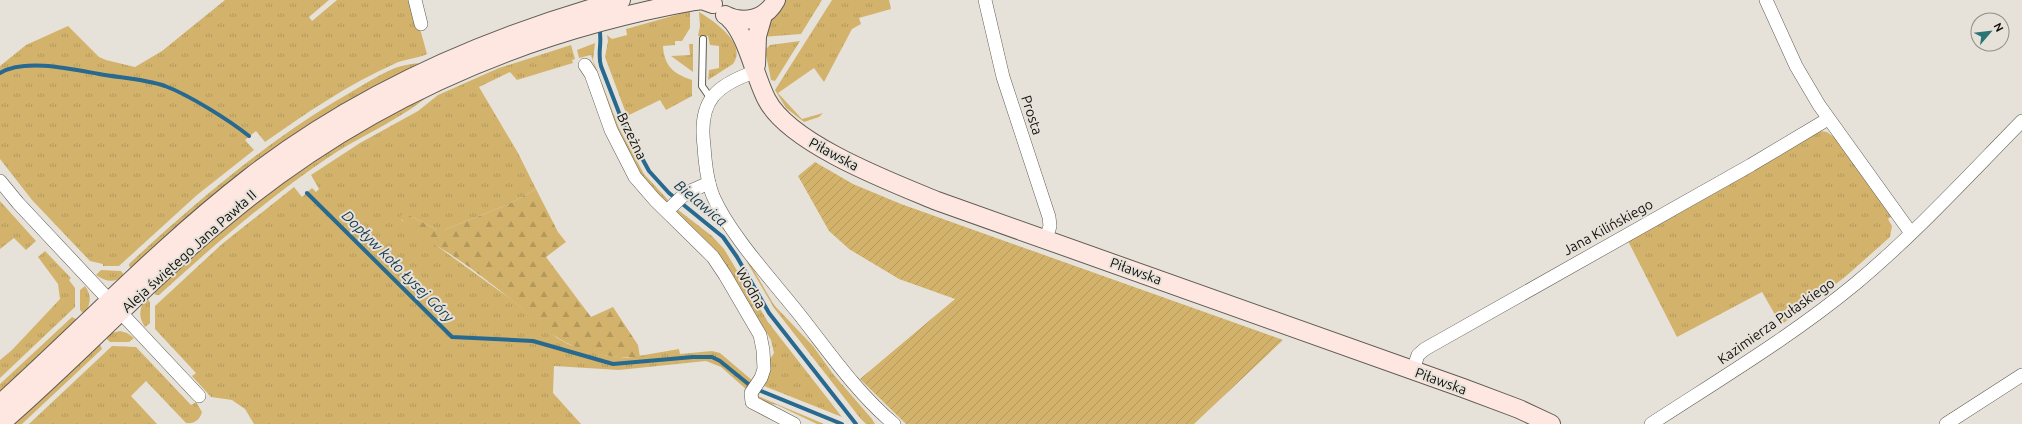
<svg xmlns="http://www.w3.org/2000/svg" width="2022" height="424" font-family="Ubuntu,sans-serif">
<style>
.grass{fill:url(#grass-tufts)}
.forest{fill:url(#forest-firs)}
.garden{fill:url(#garden-furrows)}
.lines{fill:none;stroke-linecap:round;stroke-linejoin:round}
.stream{stroke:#286990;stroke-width:4}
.lane-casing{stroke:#5f5c54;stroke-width:8}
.street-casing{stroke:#5f5c54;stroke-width:14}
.secondary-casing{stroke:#5f5c54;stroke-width:20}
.lane{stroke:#fff;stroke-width:6}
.street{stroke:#fff;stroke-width:13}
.secondary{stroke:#fee7e0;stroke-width:18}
.labels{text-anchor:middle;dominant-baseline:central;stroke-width:4;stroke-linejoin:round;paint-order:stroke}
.street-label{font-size:14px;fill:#110f0c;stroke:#e7e2d9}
.water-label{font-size:15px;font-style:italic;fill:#153b54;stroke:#e7e2d9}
</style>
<defs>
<pattern id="grass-tufts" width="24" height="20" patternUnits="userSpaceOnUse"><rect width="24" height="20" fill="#d3b36c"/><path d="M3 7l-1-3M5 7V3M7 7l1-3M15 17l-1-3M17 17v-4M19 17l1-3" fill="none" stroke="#b4995c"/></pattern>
<pattern id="forest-firs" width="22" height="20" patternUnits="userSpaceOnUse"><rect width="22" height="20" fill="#d3b36c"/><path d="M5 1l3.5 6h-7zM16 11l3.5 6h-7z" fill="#b4995c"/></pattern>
<pattern id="garden-furrows" width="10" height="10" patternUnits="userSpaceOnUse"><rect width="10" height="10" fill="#d3b36c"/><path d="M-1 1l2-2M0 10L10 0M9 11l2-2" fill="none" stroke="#b4995c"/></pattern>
</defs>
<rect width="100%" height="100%" fill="#e7e2d9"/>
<g class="grass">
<path d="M225,0h104l-20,17 3,4 25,-21h75l15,54c-11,5 -23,5 -33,10 -45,20 -88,49 -129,78l-9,-11 -11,9 9,10 -57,45 -78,71h-16v-2l-13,-3 -58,-61 -32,-41v-93l26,-21 42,-19 31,31 7,3 29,7 27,-16z"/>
<path d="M784,0h38l-21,34 -39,3 1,-7z"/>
<path d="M832,0h57l2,9 -32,9 2,6 -9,5 -28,53 -10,-14 -36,25 24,26 21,-6 -4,4 -15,5 -18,-14 -11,-18z"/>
<path d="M690,11v17l-8,13h-7v4l-12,1c1,20 11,28 29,34v16l-26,14 -6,-10 -33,16 -22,-59 3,-16 -1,-6 5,4 15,-4 -1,-6z"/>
<path d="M699,12c15,9 49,32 34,52l-25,16 1,-10 10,-2v-22l-9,-1 -2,-9h-10l2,-10z"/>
<path d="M800,41l-25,40 -4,-1 -6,-30 5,-5z"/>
<path d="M595,43l-2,17 26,68 25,46 25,27 -1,1 -4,-1 -23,-27 -31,-60 -19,-59 -12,3 -2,-8z"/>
<path d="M689,44h4v28l-22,-16 19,-1z"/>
<path d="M571,45l4,14 -3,1 1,3 -56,17 -7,-8 -31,15 39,66 18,36 -27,15 -65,26h-7l-30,-16 -6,6 111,80 45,38 11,6 36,11 23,3 52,-9 1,5 32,-3 8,2 33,28 -6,9 -26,-23 -15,-6 -87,9 -65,-4 -1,27 28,31h-327l-9,-15 -13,-9 -21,-3 -19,-21 4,-3 -41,-44v-23l67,-62 72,-57 8,10 10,-9 4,4 3,-3 -8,-14 49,-32 58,-32 20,-16 61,-27z"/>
<path d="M419,63l-97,54 -190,152 -3,-3v-2c64,-60 130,-116 205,-162 20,-11 40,-25 61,-34 8,-3 17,-4 24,-5z"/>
<path d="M434,91c-31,28 -71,43 -105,66 -61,41 -116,89 -170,138h-3l-3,-3c42,-38 83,-77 129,-111 48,-35 100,-62 152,-90z"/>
<path d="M1820,131l7,1 8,6 57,78 -4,3 4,7 -2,11 -45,40 -64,48 -19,-33 -85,45 -49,-96z"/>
<path d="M688,199l34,25 20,26 32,55 39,41 20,28 39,45 3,5h-9l-6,-6 -86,-110 -34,-58 -10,-14 -11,-11 -33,-25z"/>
<path d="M0,201l36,40 -10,9 -12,-12 -14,11z"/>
<path d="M677,209l35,27 12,13 44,73 74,95 -78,-31 -6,10 66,28h-7l-40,-19 -15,-3 -6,-8 12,-32 6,-9 -3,-13 -47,-78 -16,-19 -31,-28z"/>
<path d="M45,251l26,27 -2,2 6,8v19l-75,71v-18l12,-10 48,-51 -2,-15 -20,-27z"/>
<path d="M101,270l20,1 4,5c-11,7 -19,6 -29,-1z"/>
<path d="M85,286c7,9 6,19 -1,28l-4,-4v-20z"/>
<path d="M146,298l4,4v21l-5,4c-7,-10 -6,-19 1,-29z"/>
<path d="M72,317l6,3 -78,73v-9z"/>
<path d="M120,331l7,2 7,5 -5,4h-19l-5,-5 7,-4z"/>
<path d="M99,343l3,6 -80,75h-9z"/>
<path d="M112,346l24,1 55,58 5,-3 6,10c-2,8 -8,12 -16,11l-40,-42 -15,15 26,28h-128z"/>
</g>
<path class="forest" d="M536,189l22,43 8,10 -20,15 45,60 22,-10 25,38 2,12c-24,2 -51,-3 -73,-14 -19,-9 -33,-24 -48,-37 -21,-17 -43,-35 -66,-50 -14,-10 -45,-24 -53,-39l3,-4 4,1 30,16h7l65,-26z"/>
<path class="garden" d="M815,162l38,22 48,20 382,136 -89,84h-288l-46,-45 95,-80 -56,-20 -50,-30 -20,-18 -31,-55z"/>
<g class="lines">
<g class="stream">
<path d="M599,27c4,14 -2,26 2,39l22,57 26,48 20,22 54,44 14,20 32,56 87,111"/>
<path d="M0,73c24,-15 72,-4 99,1 22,4 45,5 66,12 24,9 64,34 84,50"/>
<path d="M307,193l145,144 81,4 80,23 80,-7h19l8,4 27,22 14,8 81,33"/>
</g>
<g class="lane-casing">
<path id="lane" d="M703,39l-1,47 9,13"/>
</g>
<g class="street-casing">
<g id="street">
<path d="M415,0l6,24"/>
<path d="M985,0l18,77 46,140 1,9 -4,13"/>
<path d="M1766,0l30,66 23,39 92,128"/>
<path d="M585,65l6,9 20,56 24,47 20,23 58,57 12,18 35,60 3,15 1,19 -3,9 -10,15 1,9 42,22"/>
<path d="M757,71c-41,14 -59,29 -53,75 1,16 3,35 9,50 17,39 59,84 86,118 30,38 58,79 95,110"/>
<path d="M0,181l18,22 181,193"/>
<path d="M667,211l19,-18 23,-10"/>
<path d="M1413,370l5,-15 7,-6 326,-184 77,-46"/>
<path d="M1651,424c69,-45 141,-88 204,-140 60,-50 113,-108 167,-163"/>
<path d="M1946,424l76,-49"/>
</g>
</g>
<g class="secondary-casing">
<g id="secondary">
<path d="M725,15c19,10 41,4 51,-15"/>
<path d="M729,18c18,16 26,60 38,82 23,44 124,82 170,101l526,187 56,21 32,15"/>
<path d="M756,65l1,-29 6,-21"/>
<path d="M0,404c83,-75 160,-157 249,-226 111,-86 237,-141 372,-178"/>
<path d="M0,424c78,-67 148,-144 227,-209 136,-113 294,-183 468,-214l7,-1 11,4"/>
</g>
</g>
<use href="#lane" class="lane"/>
<use href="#street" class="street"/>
<use href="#secondary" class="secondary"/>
</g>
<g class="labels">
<g class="street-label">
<text transform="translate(1032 115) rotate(72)">Prosta</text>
<text transform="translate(632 136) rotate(64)">Brzeżna</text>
<text transform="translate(834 154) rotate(28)">Piławska</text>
<text transform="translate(1608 227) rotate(-29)">Jana Kilińskiego</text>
<text transform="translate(189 251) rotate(-42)">Aleja świętego Jana Pawła II</text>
<text transform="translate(1136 271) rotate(20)">Piławska</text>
<text transform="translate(751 288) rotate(60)">Wodna</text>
<text transform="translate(1776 321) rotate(-35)">Kazimierza Pułaskiego</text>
<text transform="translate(1441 381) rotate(20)">Piławska</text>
</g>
<g class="water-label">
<text transform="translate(701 203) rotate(40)">Bielawica</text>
<text transform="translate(398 266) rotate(45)">Dopływ koło Łysej Góry</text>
</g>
</g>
<g transform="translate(1990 32) rotate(62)"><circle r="19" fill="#e7e2d9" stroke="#918e87"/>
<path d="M0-3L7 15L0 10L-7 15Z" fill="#2b7574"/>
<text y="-6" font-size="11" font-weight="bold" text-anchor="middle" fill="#110f0c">N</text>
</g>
</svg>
